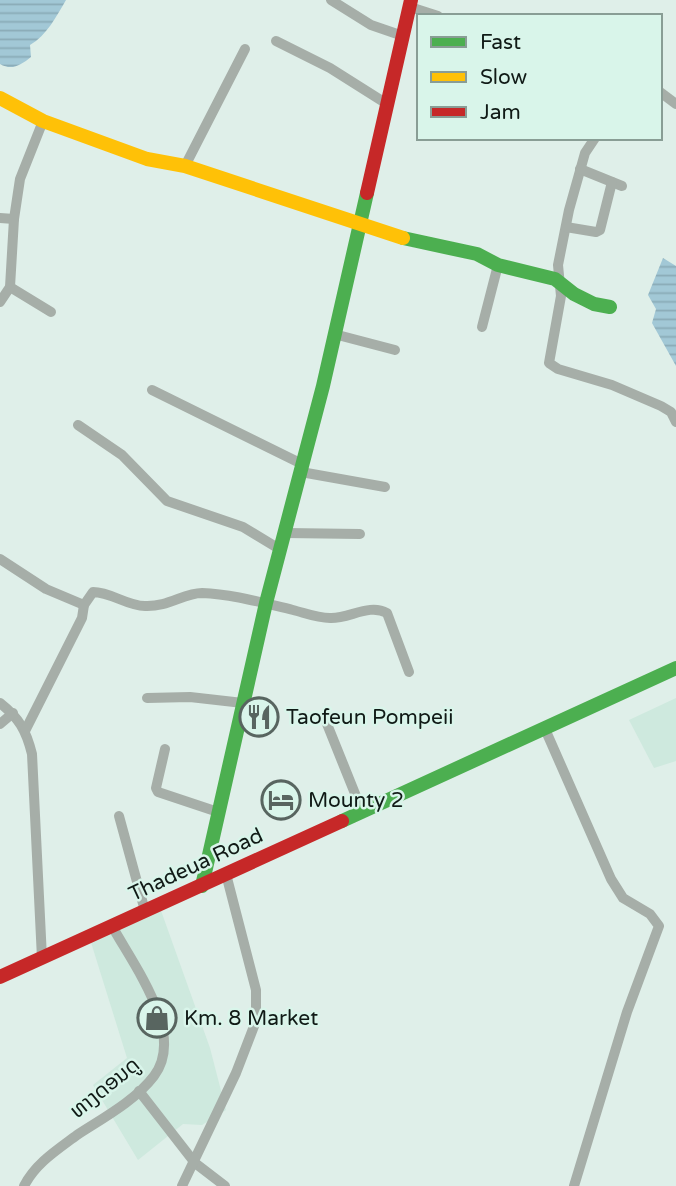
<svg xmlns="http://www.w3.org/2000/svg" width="676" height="1186" font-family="'Varela Round','Noto Sans Lao',sans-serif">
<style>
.built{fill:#cee9de}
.water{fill:url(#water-rules)}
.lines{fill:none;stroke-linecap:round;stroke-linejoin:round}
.street{stroke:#a6aea8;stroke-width:10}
.fast{stroke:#4caf50;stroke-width:14}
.slow{stroke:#ffc107;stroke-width:14}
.jam{stroke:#c62828;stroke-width:14}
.labels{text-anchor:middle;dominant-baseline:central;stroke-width:5;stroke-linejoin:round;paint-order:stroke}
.poi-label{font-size:21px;fill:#101a16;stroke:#d9f5ea;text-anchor:start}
.street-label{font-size:21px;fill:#101a16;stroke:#d9f5ea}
</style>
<defs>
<pattern id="water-rules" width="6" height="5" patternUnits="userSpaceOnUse" patternTransform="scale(1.75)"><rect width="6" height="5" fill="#a2c8d6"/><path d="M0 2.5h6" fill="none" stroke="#8aabb7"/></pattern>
</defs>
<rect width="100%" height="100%" fill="#dfefe9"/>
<g class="built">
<path d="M676,698v63l-22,7 -25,-48z"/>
<path d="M159,905l51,143 16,62 -24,15 -19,-1 -45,36 -45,-75 34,-27 -38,-122z"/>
</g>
<g class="water">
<path d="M0,0h66c-10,17 -19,35 -36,45l1,12c-10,8 -19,14 -31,7z"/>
<path d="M663,258l13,8v100l-24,-43 4,-14 -8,-14z"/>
</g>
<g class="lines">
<g class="street">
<path d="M331,0l40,25 32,11"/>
<path d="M410,7l28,9"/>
<path d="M276,41l54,27 57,36"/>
<path d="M660,92l16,12"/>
<path d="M595,138l-10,15 -16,57 -11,55 3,31 -12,67 9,6 54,16 49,21 10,6 5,10"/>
<path d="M185,166l60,-117"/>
<path d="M580,169l42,17"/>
<path d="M0,218l14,1"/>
<path d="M566,227l30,5 4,-2 12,-48"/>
<path d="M10,287l41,25"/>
<path d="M0,302l10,-15 4,-68 6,-40 23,-58"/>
<path d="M482,327l16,-62"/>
<path d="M334,334l61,16"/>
<path d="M152,390l150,74"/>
<path d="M78,425l44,30 45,46 76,26 38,23"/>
<path d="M301,472l84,15"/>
<path d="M286,533l74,1"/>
<path d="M0,559l46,30 38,16"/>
<path d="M147,698l43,-1 53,6"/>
<path d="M0,703c19,15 26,27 32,51l10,204"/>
<path d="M325,719l37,92"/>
<path d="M0,724l13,-11"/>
<path d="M545,729l66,150 12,19 27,16 9,12 -32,86 -53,174"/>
<path d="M25,731l57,-113 2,-13 9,-13c18,0 34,14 52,14 23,1 39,-13 57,-13 30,1 61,10 91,17 12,3 24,8 37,8 19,1 39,-15 57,-5l22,59"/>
<path d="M165,749l-9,39 2,4 60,20"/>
<path d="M119,816l26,95"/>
<path d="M139,1091l56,72 30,23"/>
<path d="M24,1186c12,-23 33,-36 53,-51 26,-17 58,-34 77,-59 32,-42 -20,-110 -42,-150"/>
<path d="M182,1186l54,-113 20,-52v-31l-30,-116"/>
</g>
<g class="fast">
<path d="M403,238l74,16 21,11 57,14 19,15 20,10 16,3"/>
<path d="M342,821l334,-153"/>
<path d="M202,886l64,-283 57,-217 44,-193"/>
</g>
<path class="slow" d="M0,98l43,23 104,38 38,7 218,72"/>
<g class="jam">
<path d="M367,193l44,-193"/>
<path d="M0,977l342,-156"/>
</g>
</g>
<defs>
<g id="restaurant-ring" transform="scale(2.0125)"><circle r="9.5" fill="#d9f5ea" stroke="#586560" stroke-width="1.5"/><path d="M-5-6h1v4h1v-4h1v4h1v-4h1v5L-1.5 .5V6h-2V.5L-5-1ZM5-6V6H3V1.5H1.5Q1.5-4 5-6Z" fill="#586560"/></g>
<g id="hotel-ring" transform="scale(2.0125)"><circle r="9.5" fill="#d9f5ea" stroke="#586560" stroke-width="1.5"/><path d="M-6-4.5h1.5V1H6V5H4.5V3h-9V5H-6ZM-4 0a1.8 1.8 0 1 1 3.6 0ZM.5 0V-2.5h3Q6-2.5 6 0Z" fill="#586560"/></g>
<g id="shop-ring" transform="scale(2.0125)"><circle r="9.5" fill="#d9f5ea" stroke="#586560" stroke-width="1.5"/><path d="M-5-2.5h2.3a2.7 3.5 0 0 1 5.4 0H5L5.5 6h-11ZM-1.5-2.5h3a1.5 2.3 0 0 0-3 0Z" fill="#586560"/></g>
</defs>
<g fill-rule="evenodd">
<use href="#restaurant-ring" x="259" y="717"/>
<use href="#hotel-ring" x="281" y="800"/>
<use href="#shop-ring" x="157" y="1018"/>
</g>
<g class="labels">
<g class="poi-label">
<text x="286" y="717">Taofeun Pompeii</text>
<text x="308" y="800">Mounty 2</text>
<text x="184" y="1018">Km. 8 Market</text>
</g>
<g class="street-label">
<text transform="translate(196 865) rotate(-25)">Thadeua Road</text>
<text transform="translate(105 1088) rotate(-39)">ທາງດອນດູ</text>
</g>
</g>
<rect x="417" y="14" width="245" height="126" fill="#d9f5ea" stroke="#899d95" stroke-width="2"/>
<rect x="431" y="37" width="35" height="10" fill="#4caf50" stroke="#899d95" stroke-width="2"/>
<text x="480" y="49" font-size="21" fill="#101a16">Fast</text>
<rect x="431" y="72" width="35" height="10" fill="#ffc107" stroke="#899d95" stroke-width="2"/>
<text x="480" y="84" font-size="21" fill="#101a16">Slow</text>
<rect x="431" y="107" width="35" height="10" fill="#c62828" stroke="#899d95" stroke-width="2"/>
<text x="480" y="119" font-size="21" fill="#101a16">Jam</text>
</svg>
